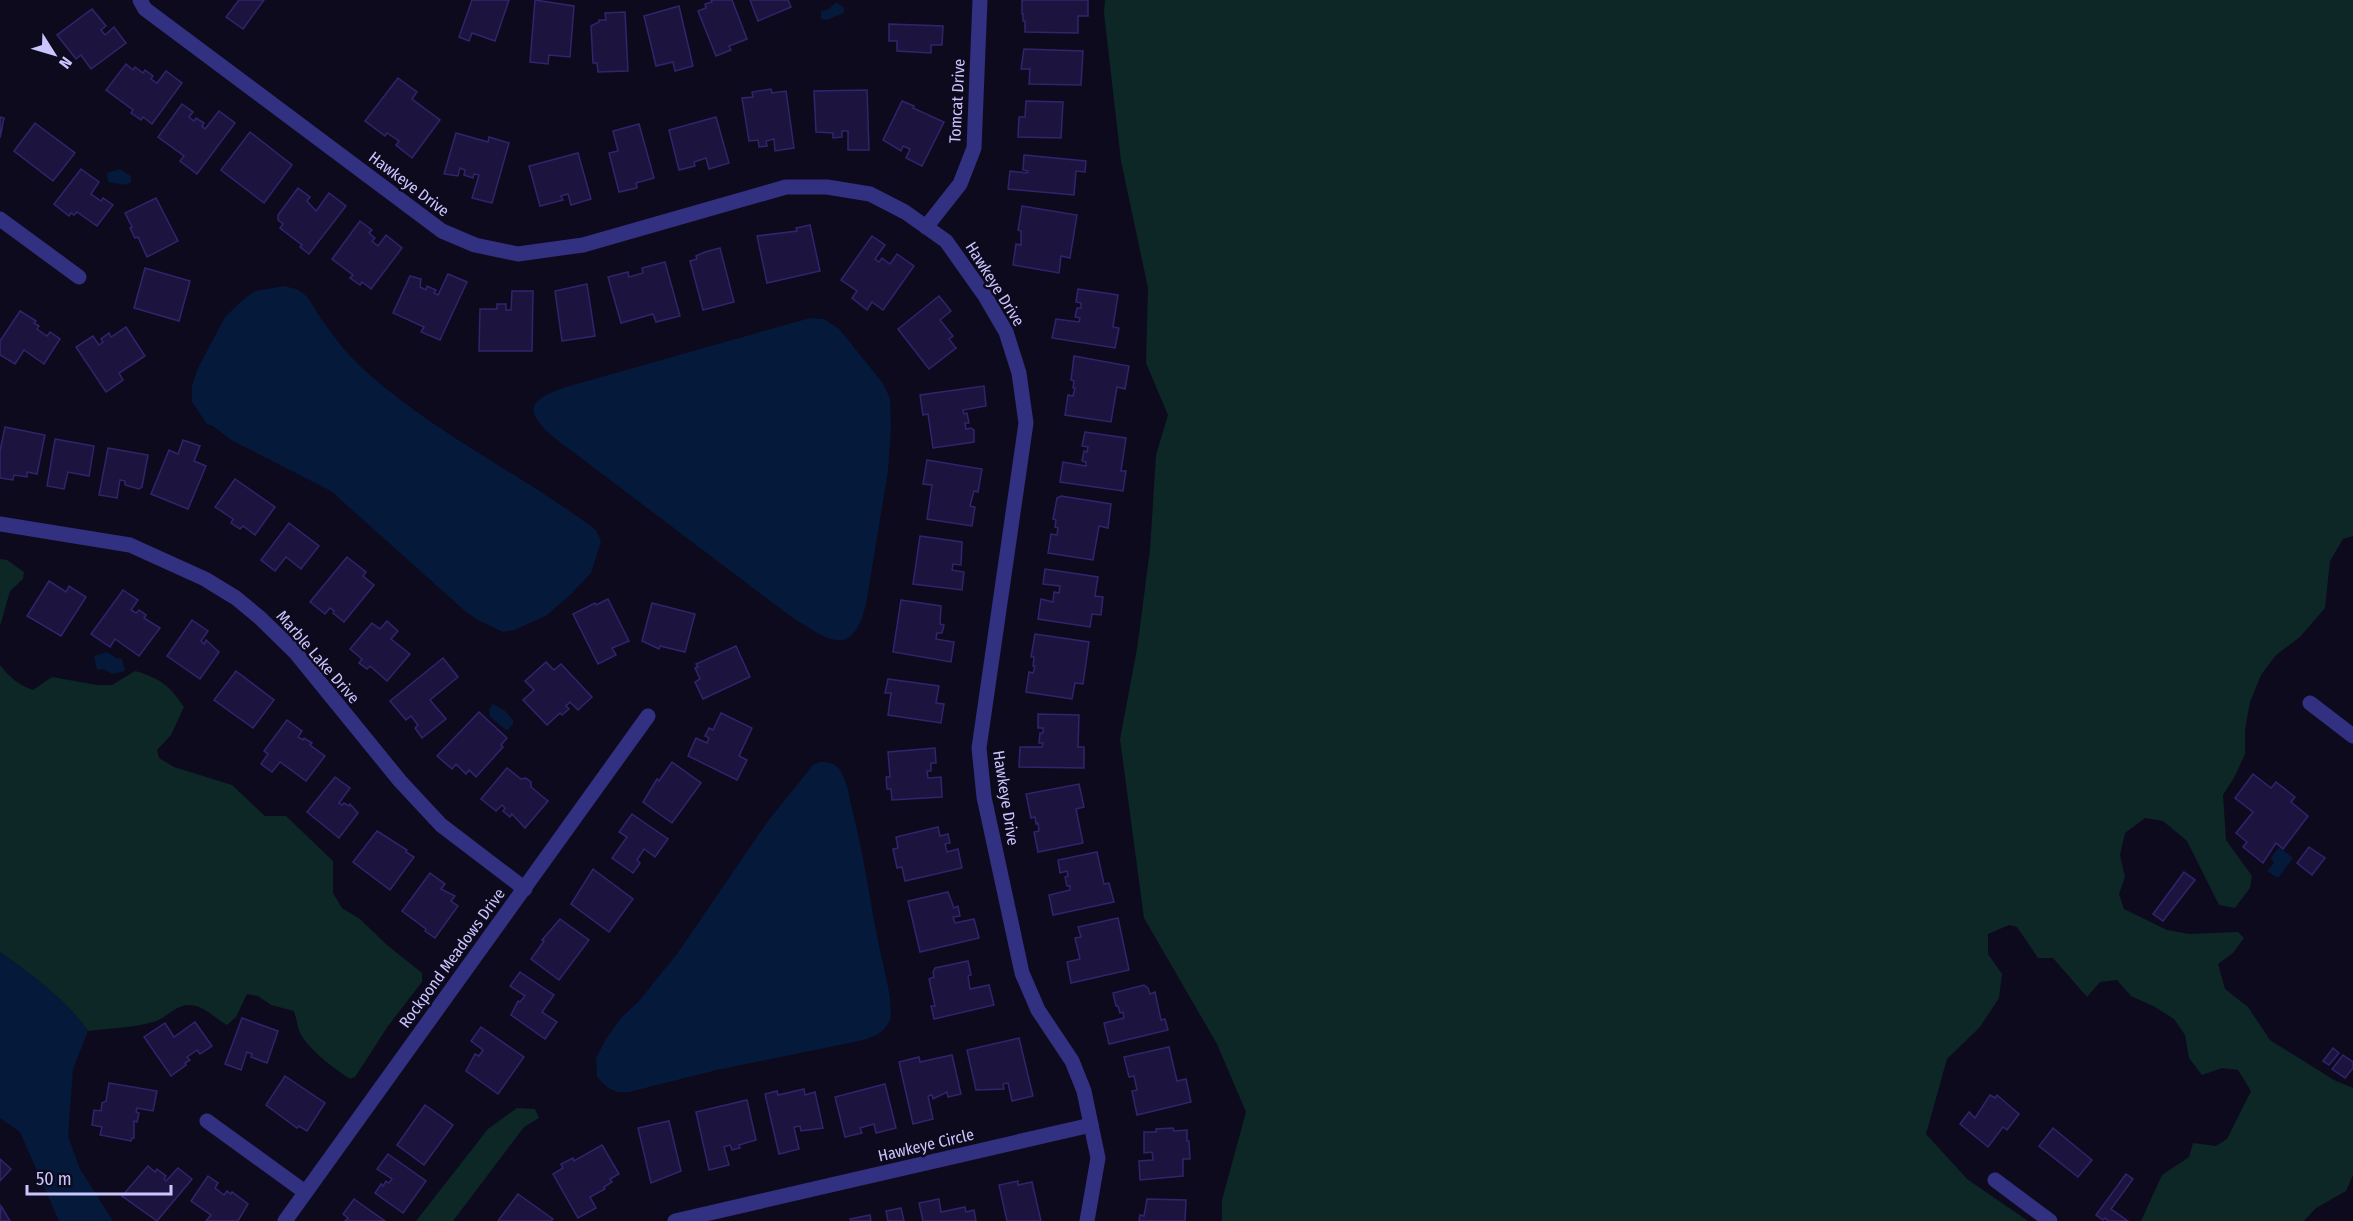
<svg xmlns="http://www.w3.org/2000/svg" width="2353" height="1221" font-family="'Fira Sans Condensed',sans-serif">
<style>
.green{fill:#0c2726}
.water{fill:#05193b}
.building{fill:#1c143f;stroke:#31246d;stroke-width:1.5}
.lines{fill:none;stroke-linecap:round;stroke-linejoin:round}
.minor{stroke:#323080;stroke-width:15}
.labels{text-anchor:middle;dominant-baseline:central;stroke-width:5;stroke-linejoin:round;paint-order:stroke}
.street-label{font-size:16px;fill:#cbc5ff;stroke:#0d0a1d}
</style>
<rect width="100%" height="100%" fill="#0d0a1d"/>
<g class="green">
<path d="M1105,0h1248v536l-10,3 -13,22 -5,47 -25,29 -24,18 -15,20 -11,27 -5,27v25l-11,24 -11,17 3,45 26,36 -2,12 -15,20 -16,-3 -32,-64 -24,-20 -18,-3 -20,15 -5,22 5,22 -6,17 5,15 43,21 22,4 49,-2 6,6 -11,15 -15,11 7,25 23,18 22,33 64,40 19,8v87l-7,16 -30,17 -12,13h-163l21,-46 27,-18 4,-14 23,3 11,-7 24,-48 -13,-21 -16,-2 -20,7 -13,-17 -4,-23 -11,-16 -19,-12 -24,-11 -14,-16 -17,2 -13,15 -34,-39h-15l-21,-31 -8,-2 -21,9v20l14,20 -3,24 -19,29 -33,32 -21,75 41,45 61,42h-806v-21l24,-88 -29,-68 -73,-126 -24,-179 17,-90 13,-99 6,-95 12,-40 -22,-52 2,-75 -27,-127 -17,-148z"/>
<path d="M0,559l7,1 17,12 -1,7 -13,12 -10,35z"/>
<path d="M0,665c9,12 19,20 33,25l19,-13 45,8h15l23,-14c25,7 35,15 49,36l-13,28 -14,15 2,8 15,9 58,18 33,31h21l47,45v32l9,15 18,11 27,26 35,28v9l-34,44 -33,51 -5,2c-16,-11 -35,-24 -47,-41 -5,-6 -6,-18 -9,-27l-23,-6 -13,-9 -11,-2 -11,23 -9,8c-13,-7 -21,-18 -36,-20 -16,-1 -25,14 -38,17 -20,6 -44,6 -65,9 -23,-32 -56,-56 -88,-79z"/>
<path d="M517,1108l18,1 4,9 -15,9 -71,94h-37l72,-92z"/>
</g>
<g class="water">
<path d="M836,2l8,6v5l-17,7 -6,-1v-8l8,-2z"/>
<path d="M120,169l11,7v6l-5,3 -18,-3 -1,-9z"/>
<path d="M284,286c6,2 13,2 17,6 10,6 12,16 19,25 12,17 25,35 40,49 71,66 160,107 236,164l5,11 -10,32 -21,22 -24,21 -32,14 -11,2 -25,-12 -13,-9 -134,-120 -100,-51 -18,-14 -6,-2 -15,-22v-16l6,-18 27,-51 20,-19 11,-7z"/>
<path d="M810,318l14,1 15,10 43,53 8,16 1,30 -3,43 -22,133c-14,58 -40,34 -76,12l-238,-180c-32,-29 -19,-37 14,-49z"/>
<path d="M107,652l9,6 6,1 3,12 -13,3 -8,-5 -7,1 -3,-14z"/>
<path d="M493,704l11,6 9,10v4l-5,6 -3,-1 -15,-12 -1,-8z"/>
<path d="M820,762c8,0 15,1 20,8 6,9 9,24 11,35 12,45 18,90 27,136 3,17 18,67 11,81 -6,12 -18,16 -30,19l-142,29 -88,22h-12l-10,-5 -10,-10 -1,-19 10,-19 15,-21 18,-17 38,-47 91,-133 45,-56z"/>
<path d="M2279,847l14,11 -14,19h-3l-9,-6 7,-8 -3,-5z"/>
<path d="M0,952c32,23 65,47 88,79l-15,38 -5,67 12,33 33,52h-54l-39,-89 -20,-14z"/>
</g>
<g class="building">
<path d="M239,0h25l-21,29 -17,-12z"/>
<path d="M472,0h37l-14,41 -23,-8 -3,8 -10,-4z"/>
<path d="M535,0l39,6 -4,51 -21,-2 -1,9 -18,-2z"/>
<path d="M711,0h21l15,39 -18,7 2,4 -15,6 -18,-45 8,-3 -1,-4 7,-2z"/>
<path d="M750,0h38l3,7 -33,14z"/>
<path d="M1022,0h66v16h-10v17l-53,-1v-11h-2v-7h-1z"/>
<path d="M679,6l14,60 -18,5 -2,-9 -17,4 -12,-50z"/>
<path d="M92,9l14,17 -5,4 4,5 9,-8 12,16 -35,26 -10,-14 -5,4 -19,-24z"/>
<path d="M625,12l3,59 -30,1 -1,-9h-4l-2,-37 8,-4v-2h7l-1,-7z"/>
<path d="M889,24l54,2 -1,19h-11v8l-34,-2v-10h-8z"/>
<path d="M1024,49l59,2 -2,34 -52,-1 1,-15h-9z"/>
<path d="M126,64l7,6 2,-3 8,6 2,-3 8,6 -2,3 6,4 9,-12 16,12 -30,41 -9,-7 -2,3 -10,-7 2,-3 -27,-20z"/>
<path d="M398,78l19,14 -5,7 28,21 -28,38 -16,-13 3,-4 -12,-8 -2,3 -20,-15z"/>
<path d="M771,89l1,4 14,-2 8,57 -19,3 -1,-12 -8,2 1,5 -8,1 -1,-7 -9,1 -7,-43 11,-1 -1,-5z"/>
<path d="M867,90l2,60h-21v-19h-6v6l-9,1v-5l-17,-1 -2,-41z"/>
<path d="M902,101l12,5 -1,2 31,14 -22,44 -16,-8 4,-9 -7,-3 -2,5 -18,-11z"/>
<path d="M1026,101l37,1 -2,36 -43,-1 1,-20h6z"/>
<path d="M182,104l11,8 -4,5 5,4 2,-3 8,5 -2,3 3,3 14,-18 16,12 -38,51 -17,-13 4,-5 -26,-19z"/>
<path d="M0,117l4,1 -4,20z"/>
<path d="M716,117l13,46 -20,6 -3,-11 -12,4 1,4 -16,4 -10,-40z"/>
<path d="M35,123l40,30 -22,28 -39,-30z"/>
<path d="M639,124l15,54 -18,5 1,5 -18,4 -10,-39 9,-2 -5,-20z"/>
<path d="M250,132l42,33 -28,38 -43,-33z"/>
<path d="M456,133l32,9 1,-5 20,6 -17,60 -20,-5 7,-23 -5,-1 -1,4 -9,-3 1,-5 -5,-2 -2,8 -14,-2z"/>
<path d="M578,153l13,46 -20,6 -3,-11 -7,2 2,4 -23,6 -11,-40z"/>
<path d="M1024,155l62,6 -1,11 -9,-1 -2,24 -66,-6 2,-18 17,2 1,-2 -5,-1z"/>
<path d="M81,169l18,13 -8,12 10,7 2,-3 10,7 -16,21 -20,-14 -3,3 -3,-2 -2,3 -15,-12z"/>
<path d="M298,188l12,9 -3,4 9,10 13,-18 17,13 -37,48 -9,-7 2,-2 -22,-17 3,-4 -5,-4v-5z"/>
<path d="M156,198l22,43 -31,16 -9,-20 -3,1 -5,-10 2,-1 -7,-14z"/>
<path d="M1022,206l55,9 -7,43 -9,-2 -2,17 -46,-8 3,-21 5,1v-14l-3,-1z"/>
<path d="M360,221l12,9 -3,3 6,5 -3,3 6,5 8,-11 16,13 -31,41 -9,-7 -2,3 -10,-7 3,-3 -21,-16z"/>
<path d="M810,225l10,46 -53,12 -10,-47 40,-5 -1,-3z"/>
<path d="M872,236l13,9 -10,14 4,3 3,-4 8,6 7,-10 17,12 -31,44 -11,-8 -5,8 -15,-12 5,-7 -16,-11z"/>
<path d="M720,248l14,54 -31,8 -13,-49 7,-2 -1,-3 9,-4z"/>
<path d="M665,262l15,54 -24,6 -3,-8 -32,9 -13,-46 20,-5 1,5 14,-4 -1,-5z"/>
<path d="M145,268l45,13 -11,40 -45,-13z"/>
<path d="M448,274l19,8 -27,58 -19,-8 3,-5 -31,-14 17,-37 11,3 -1,8 6,3 1,-4 9,4 -2,3 4,2z"/>
<path d="M587,284l8,52 -33,5 -7,-50z"/>
<path d="M1078,289l40,6 -5,32 6,1 -4,20 -63,-10 4,-19 23,3 1,-4 -5,-1 2,-9h4v-5l-5,-1z"/>
<path d="M512,291h21l-1,60h-53l1,-42h17v-5h9v6h5z"/>
<path d="M939,296l12,15 -11,9 13,16 -4,3 7,9 -27,21 -31,-40z"/>
<path d="M20,311l16,10 -2,2 5,3 -2,3 10,7 3,-4 10,7 -16,25 -20,-14 -9,14 -15,-9v-14z"/>
<path d="M126,327l19,29 -26,17 4,7 -17,12 -30,-45 17,-11 6,9 4,-3 -2,-3 8,-6 2,4z"/>
<path d="M1074,356l55,10 -4,23 -8,-2 -6,35 -46,-7 3,-20 5,1 2,-8h-2l1,-7 -3,-1z"/>
<path d="M984,386l2,20 -23,4 1,4 3,-1 2,10h-4l1,6 5,-1 3,2v12l-41,6 -5,-34 -5,1 -3,-20z"/>
<path d="M5,427l40,8 -8,39 -10,-2v5l-13,-2 -1,5 -13,-2v-27z"/>
<path d="M1085,432l41,6 -5,33h5l-3,20 -63,-9 3,-20 23,4v-4l-4,-1 2,-10 3,1 1,-5 -6,-1z"/>
<path d="M55,439l39,7 -5,30 -21,-4 -4,17 -17,-3z"/>
<path d="M183,440l17,6 -6,15 12,5 -18,43 -37,-15 18,-44 9,4z"/>
<path d="M108,448l40,7 -6,32 -3,2 -14,-4v-4l-5,-1 -3,18 -18,-3z"/>
<path d="M927,460l55,9 -4,23 -4,-1 -4,15 5,1 -3,19 -45,-7 5,-34 -9,-1z"/>
<path d="M235,479l40,28 -20,28 -12,-9 -3,3 -9,-6 2,-4 -18,-12z"/>
<path d="M1061,496l50,8 -3,24 -9,-2 -6,34 -45,-7 3,-19 6,1 1,-7 -3,-1 1,-7 -3,-1 4,-21z"/>
<path d="M289,523l30,23 -18,23 -15,-12 -11,14 -14,-11z"/>
<path d="M920,536l42,6 -1,23 -8,-1 -1,6 12,2 -2,18 -49,-6z"/>
<path d="M347,557l19,15 -3,4 11,9 -30,37 -11,-9 1,-2 -4,-3 -5,6 -15,-12z"/>
<path d="M1045,569l53,8 -3,19 8,1 -2,18 -9,-1 -2,13 -52,-8 3,-20 12,3 1,-10 5,1 1,-7 -17,-2z"/>
<path d="M49,581l17,11 3,-6 17,11 -25,39 -34,-20z"/>
<path d="M123,590l15,10 -7,10 5,3 3,-3 7,5 -2,3 16,10 -21,28 -24,-17 -5,8 -19,-13z"/>
<path d="M608,599l21,42 -17,7 4,7 -18,9 -25,-50 22,-11 1,2z"/>
<path d="M901,600l40,6 -1,18 4,1 -2,8h-5l-1,6 18,3 -3,20 -58,-10z"/>
<path d="M652,603l43,11 -10,38 -25,-6 -1,3 -17,-8z"/>
<path d="M192,620l16,11 -7,10 3,3 2,-4 13,12 -19,27 -33,-23z"/>
<path d="M387,621l11,10 -7,8 19,15 -23,27 -17,-15 -3,3 -8,-6 3,-4 -12,-10 22,-26 8,6z"/>
<path d="M1035,634l54,8 -6,42 -8,-1 -3,16 -46,-7 3,-20 4,1 2,-7h-2l1,-9h-3z"/>
<path d="M736,646l14,31 -47,22 -8,-17 5,-3 -5,-11 3,-1 -2,-3z"/>
<path d="M443,658l15,19 -28,23 16,19 -24,19 -7,-10 3,-3 -7,-9 -5,4 -16,-19z"/>
<path d="M546,662l8,8 7,-6 31,33 -14,13 -8,-8 -4,4 3,3 -7,6 -2,-2 -13,12 -24,-25 11,-10 -9,-9z"/>
<path d="M236,671l38,29 -21,28 -39,-28z"/>
<path d="M888,679l51,7 -3,17 8,1 -3,19 -53,-8 3,-22h-6z"/>
<path d="M479,712l28,26 -6,7 2,2 -27,30 -7,-7 -3,4 -10,-10 -4,5 -15,-13z"/>
<path d="M721,713l31,15 -13,28 8,4 -10,20 -49,-24 8,-18 11,5 2,-5 -4,-2 4,-8 4,2z"/>
<path d="M1038,714l41,1 -1,32h6v21l-65,-1 1,-20h22l1,-4h-4l1,-10h3v-5h-5z"/>
<path d="M287,720l15,11 -4,6 5,3 1,-2 8,5 -2,2 15,11 -19,25 -26,-19 -8,10 -11,-8 7,-10 -4,-3z"/>
<path d="M935,748l1,15h-5v8h-4l1,7 13,-1 1,20 -50,3 -1,-11h-4l-1,-12h4l-2,-25z"/>
<path d="M672,762l29,21 -29,40 -29,-21 14,-23 2,2z"/>
<path d="M507,768l14,11 5,-1 5,4v5l17,14 -23,27 -13,-14 -2,3 -7,-6 2,-3 -3,-3 -6,6 -15,-12z"/>
<path d="M2253,774l18,14 5,-6 19,15 -4,5 17,14 -25,33 -7,-6 -13,20 -20,-16 4,-5 -11,-9 17,-21 -18,-14z"/>
<path d="M335,777l15,11 -11,15 3,2 2,-2 5,3 1,-2 8,9 -19,25 -32,-26z"/>
<path d="M1079,784l5,23 -8,2 7,34 -45,9 -4,-20 5,-1 -1,-8 -2,1 -1,-7 -4,1 -5,-24z"/>
<path d="M632,814l36,25 -13,18 -11,-8 -7,11 3,3 -7,10 -21,-15 15,-21 -8,-5z"/>
<path d="M938,827l2,9 8,-2 2,9 -5,1 2,8 11,-3 4,19 -57,13 -3,-14 -5,1 -4,-19 5,-1 -2,-11z"/>
<path d="M377,831l30,19 -1,2 8,5 -24,33 -37,-28z"/>
<path d="M2309,847l16,11 -13,17 -15,-12z"/>
<path d="M1097,852l7,32 5,-1 5,19 -61,13 -4,-20 21,-5v-4h-3l-2,-9 3,-1 -1,-5 -7,2 -2,-13z"/>
<path d="M593,869l40,30 -24,33 -38,-28z"/>
<path d="M2184,872l11,8 -32,41 -10,-7z"/>
<path d="M430,873l15,11 -4,5 14,7 -4,5 7,5 -23,32 -10,-7 1,-2 -24,-18z"/>
<path d="M948,892l6,16 4,-2 2,10 -7,1 2,6 19,-4 5,19 -59,14 -12,-51z"/>
<path d="M1118,918l11,52 -58,13 -4,-21 13,-3 -5,-21 6,-1 -3,-10z"/>
<path d="M560,919l29,21 -30,40 -28,-21 13,-18 -2,-1z"/>
<path d="M968,961l3,14 -3,1 2,13 19,-4 5,20 -60,14 -3,-13h4l-6,-27 5,-2 -1,-5 2,-4z"/>
<path d="M520,972l34,23 -12,17 15,10 -12,17 -34,-24 7,-14 2,1 5,-6 -15,-10z"/>
<path d="M1144,985l4,3 2,6 5,-2 6,28 4,-1 3,11 -59,14 -5,-21 20,-5 -1,-6 -3,1 -2,-7h-2l-3,-13z"/>
<path d="M242,1018l36,13 -11,32 -16,-6 1,-3 -5,-2 -6,18 -16,-6z"/>
<path d="M195,1022l17,24 -12,8 -3,-4 -10,7 3,3 -5,3 1,2 -15,11 -27,-39 21,-14 9,14z"/>
<path d="M481,1027l43,30 -26,37 -32,-23 9,-17 4,2 4,-6 -12,-9z"/>
<path d="M1019,1038l14,58 -21,5 -4,-18 -5,1 1,5 -28,1 -9,-40z"/>
<path d="M1169,1047l8,34 9,-2 5,23 -54,13 -5,-24 5,-1 -3,-14 -5,1 -5,-20z"/>
<path d="M2333,1048l6,5 -10,12 -6,-4z"/>
<path d="M952,1055l9,39 -13,3 -1,-5 -14,7 -1,-4 -4,1 5,23 -20,5 -14,-62 20,-5 1,5z"/>
<path d="M2343,1055l10,7v6l-8,10 -13,-9z"/>
<path d="M285,1076l40,27 -18,28 -8,-5 -2,2 -31,-23z"/>
<path d="M109,1083l48,8 -4,20 -16,-3 -1,4 3,1 -2,9 -3,-1v17h-2l-1,3 -31,-6 2,-8 -10,-2 2,-15 7,1 1,-8 4,-2z"/>
<path d="M885,1084l11,44 -20,5 -2,-9 -14,4 2,5 -17,4 -10,-40z"/>
<path d="M804,1089l1,6 10,-3 8,36 -22,3 -1,-5 -6,1 5,22 -20,5 -14,-60 12,-3 1,4z"/>
<path d="M1990,1095l5,3 2,-3 22,19 -12,16 -4,-3 -15,20 -28,-23 9,-12 6,6z"/>
<path d="M747,1100l9,40 -17,5 1,3 -8,2 -2,-5 -6,2 5,18 -20,5 -13,-58z"/>
<path d="M425,1105l28,20 -29,40 -27,-20z"/>
<path d="M669,1121l12,50 -30,12 -13,-55z"/>
<path d="M1173,1128l1,3 13,-1v11h2l1,18h-7v17l-43,4 -1,-19 14,-1 -1,-8 -8,1v-21h12v-3z"/>
<path d="M2053,1128l39,32 -14,17 -39,-31z"/>
<path d="M602,1145l17,29 -9,5 2,3 -8,5 1,2 -15,8 6,11 -18,10 -25,-44 10,-6 -2,-4 12,-6 1,3z"/>
<path d="M388,1154l38,27 -23,32 -28,-20 6,-9 2,2 3,-5 3,2 3,-4 -15,-10z"/>
<path d="M0,1159l11,10 -11,12z"/>
<path d="M148,1166l7,6 2,-3 9,7 -2,3 2,2 12,-13 14,11 -35,42 -35,-25z"/>
<path d="M2126,1174l7,5 -22,30 17,12h-20l-3,-3 -2,2 -7,-5z"/>
<path d="M208,1176l10,7 -3,5 9,7 3,-4 4,3 1,-2 16,12 -10,17h-32l5,-6 -20,-14z"/>
<path d="M1018,1181v4l14,-3 9,39h-34l-8,-36z"/>
<path d="M518,1194l35,25 -2,2h-53z"/>
<path d="M354,1199l31,22h-40l3,-3 -5,-4z"/>
<path d="M939,1199l2,13 24,-5 1,5 8,-2 2,11h-53l-4,-18z"/>
<path d="M1147,1199l39,1 -1,21h-46l1,-6 4,1z"/>
<path d="M1,1206l9,15h-10z"/>
<path d="M901,1208l3,13h-16l-2,-10z"/>
<path d="M870,1215l1,6h-20l-1,-2z"/>
</g>
<g class="lines">
<g class="minor">
<path d="M140,0l5,9 297,222 33,14 43,9 65,-9 203,-58h41l43,7 35,18 41,29 39,55 21,36 13,41 7,50 -47,325 5,49 38,176 16,37 34,51 12,30 14,67 -11,63"/>
<path d="M0,219l79,58"/>
<path d="M926,227l34,-43 14,-36 6,-148"/>
<path d="M0,524l130,21 75,34 31,19 23,19 36,35 105,129 41,44 84,64"/>
<path d="M2310,703l43,33"/>
<path d="M207,1121l98,71"/>
<path d="M1995,1180l55,41"/>
<path d="M285,1221l363,-505"/>
<path d="M675,1221l416,-96"/>
</g>
</g>
<g class="labels">
<g class="street-label">
<text transform="translate(957 101) rotate(-87)">Tomcat Drive</text>
<text transform="translate(409 184) rotate(37)">Hawkeye Drive</text>
<text transform="translate(995 284) rotate(58)">Hawkeye Drive</text>
<text transform="translate(318 657) rotate(49)">Marble Lake Drive</text>
<text transform="translate(1006 798) rotate(81)">Hawkeye Drive</text>
<text transform="translate(452 958) rotate(-54)">Rockpond Meadows Drive</text>
<text transform="translate(926 1145) rotate(-13)">Hawkeye Circle</text>
</g>
</g>
<g transform="translate(54 54) rotate(127)" stroke="#0d0a1d" stroke-width="4.5" paint-order="stroke">
<path d="M0-4.5L10 22L0 15L-10 22Z" fill="#cbc5ff"/>
<text y="-9" font-size="16" font-weight="bold" text-anchor="middle" fill="#cbc5ff">N</text>
</g>
<path d="M27 1185v9h144v-9" fill="none" stroke="#cbc5ff" stroke-width="3"/>
<text x="36" y="1185" font-size="18" fill="#cbc5ff" stroke="#0d0a1d" stroke-width="4.5" paint-order="stroke">50 m</text>
</svg>
